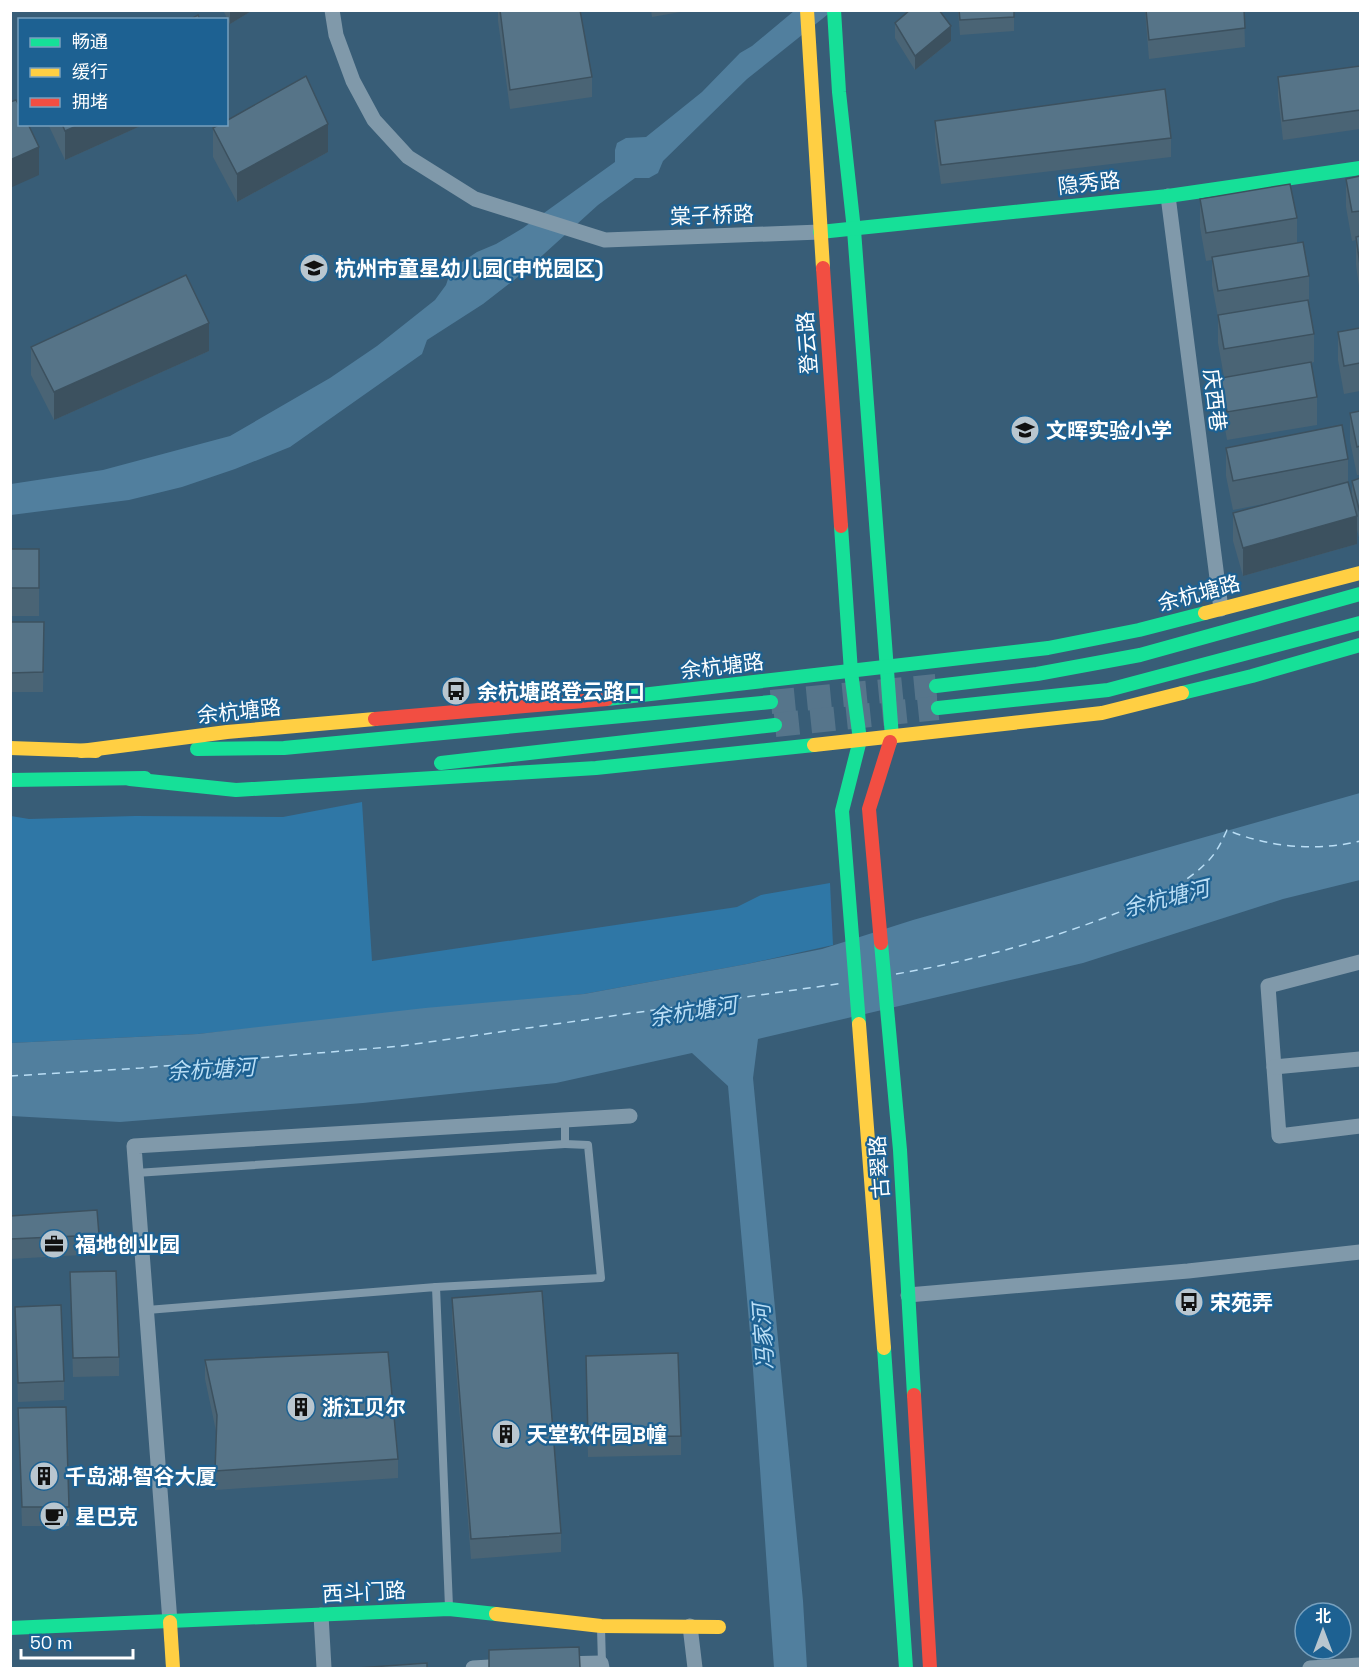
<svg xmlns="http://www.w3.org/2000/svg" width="1371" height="1679" font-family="'Space Grotesk','Noto Sans SC',sans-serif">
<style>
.green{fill:#2f77a6}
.water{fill:#517f9e}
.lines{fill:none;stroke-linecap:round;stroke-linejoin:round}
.ferry{stroke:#badef5;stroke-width:1.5;stroke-dasharray:8 6;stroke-linecap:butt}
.primary-tunnel{stroke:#56758b;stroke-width:24;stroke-dasharray:24 12;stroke-linecap:butt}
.lane{stroke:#8099aa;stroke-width:8}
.street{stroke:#8099aa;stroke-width:15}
.fast{stroke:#16e098;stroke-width:14}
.slow{stroke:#ffcf43;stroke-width:14}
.jam{stroke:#f24e42;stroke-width:14}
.wall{fill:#4a6475}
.shaded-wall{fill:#3c515f}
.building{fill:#567488;stroke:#3c515f;stroke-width:1.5}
.labels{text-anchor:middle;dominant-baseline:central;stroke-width:4.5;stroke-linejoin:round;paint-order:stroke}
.street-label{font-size:21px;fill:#fff;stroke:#1d6192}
.poi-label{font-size:21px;font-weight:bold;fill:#fff;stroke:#1d6192;text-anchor:start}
.water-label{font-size:22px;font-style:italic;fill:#badef5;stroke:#1d6192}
</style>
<rect width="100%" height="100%" fill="#385d77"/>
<path class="green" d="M362,802l10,159 365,-54 24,-12 69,-12 3,62 -86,19 -163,30 -386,40 -187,9v-227l18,3 106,-3 148,1z"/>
<g class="water">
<path d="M794,11h38l-85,68 -84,82 -5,12 -9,5h-14l-37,27 -75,68 -40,31 -56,36 -5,14 -132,93 -55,22 -53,18 -53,13 -118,15v-31l92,-14 127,-34 100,-58 47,-32 58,-46 11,-15 4,-12 9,-9 18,-12 19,-8 27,-16 92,-66v-12l2,-7 9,-5 20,-1 56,-45 38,-39 12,-7z"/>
<path d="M1360,793v87l-77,19 -200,64 -325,76 -5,39 50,523 4,67h-33l-22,-313 -24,-269 -36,-33 -136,30 -193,20 -243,19 -109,-6v-73l187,-9 227,-26 159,-14 163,-30 75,-15 91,-29z"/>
</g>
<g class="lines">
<g class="ferry">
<path d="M896,974c81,-14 162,-36 238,-68 25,-11 51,-22 71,-42 11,-10 16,-21 22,-34 41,17 89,22 133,11"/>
<path d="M10,1076l131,-8 260,-22 443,-63"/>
</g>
<g class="primary-tunnel">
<path d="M771,702l165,-16"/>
<path d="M775,725l163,-17"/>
</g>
<g class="lane">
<path d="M136,1173l429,-29v-25"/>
<path d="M436,1287l165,-9 -13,-133 -23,-1"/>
<path d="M147,1310l289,-23 13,320"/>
<path d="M601,1628l1,36"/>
</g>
<g class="street">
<path d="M332,10l4,25 17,46 21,39 34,37 67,42 130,41 215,-8"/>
<path d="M1168,196l53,413"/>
<path d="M1360,962l-92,24 11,150 81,-10"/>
<path d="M1274,1067l86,-8"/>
<path d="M908,1295l280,-24 172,-19"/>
<path d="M321,1615l3,53"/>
<path d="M170,1622l-36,-476 496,-30"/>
<path d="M690,1626l5,42"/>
<path d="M561,1664l40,-1 1,5"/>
<path d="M473,1668l34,-2"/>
<path d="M1310,1668l50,-3"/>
</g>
<g class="fast">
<path d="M834,10l5,82 15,138 38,507 -2,5"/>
<path d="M820,232l348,-36 192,-28"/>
<path d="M841,526l10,146 9,68 -18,71 17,213"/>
<path d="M936,686l101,-12 103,-19 220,-61"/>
<path d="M1182,693l70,-17 108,-31"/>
<path d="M607,699l441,-51 91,-18 66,-17"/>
<path d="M938,708l170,-18 252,-67"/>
<path d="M197,749l87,-1 487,-46"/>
<path d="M441,763l334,-38"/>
<path d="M130,779l106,11 360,-22 218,-23"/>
<path d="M10,780l135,-2"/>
<path d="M881,943l19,207 14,245"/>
<path d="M884,1348l22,320"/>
<path d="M10,1628l439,-19 47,5"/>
</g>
<g class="slow">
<path d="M807,10l16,258"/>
<path d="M1205,613l155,-40"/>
<path d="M814,745l288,-32 80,-20"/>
<path d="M10,748l86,3"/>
<path d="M81,751l146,-19 148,-13"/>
<path d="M859,1024l25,324"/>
<path d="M496,1614l105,12 118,1"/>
<path d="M170,1622l3,46"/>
</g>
<g class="jam">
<path d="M823,268l18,258"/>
<path d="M375,719l232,-20"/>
<path d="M881,943l-12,-134 21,-67"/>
<path d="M914,1395l16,273"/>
</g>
</g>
<g class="wall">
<path d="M223,10h30l-23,14z"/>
<path d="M498,10h82l12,67v20l-82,12 -12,-88z"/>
<path d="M651,10h41l-40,7z"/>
<path d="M958,10h56v21l-54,4z"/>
<path d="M1145,10h99l1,37 -96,12z"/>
<path d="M895,23l56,18 -36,29 -20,-32z"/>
<path d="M1360,66v63l-77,11 -5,-44v-19z"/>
<path d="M935,121l236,17v19l-230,27 -6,-44z"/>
<path d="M48,124h97l-80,36z"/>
<path d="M213,128l115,24 -91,50 -24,-45z"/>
<path d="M1360,176v117l-4,-28v-25l-4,1 -6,-34v-28z"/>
<path d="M1200,199l97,19v25l12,33v28l5,30v28l-3,1 6,34v28l-90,15 -6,-34v-28l3,-1 -6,-34v-26l-6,-32v-25l-6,1 -6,-34z"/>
<path d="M1360,328v63l-16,3 -6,-34v-28z"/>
<path d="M31,347l178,4 -155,69 -23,-45z"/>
<path d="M1360,411v64h-3l-7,-34v-28z"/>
<path d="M1226,448l122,11v23l4,13v-14l8,-3v63l-3,-11v14l-114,32 -10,-35v-28l46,-12 -46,9 -7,-34z"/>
<rect x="10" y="549" width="29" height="67"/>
<path d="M10,622h34l-1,70h-33z"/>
<path d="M10,1216l89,19v19l-89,5z"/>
<path d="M70,1272l49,85v19l-46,1z"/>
<path d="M452,1298l109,235v19l-90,7 -19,-242z"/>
<path d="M15,1307l49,74v19l-46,2z"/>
<path d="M586,1356l95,80v19l-93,2z"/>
<path d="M205,1360l193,99v19l-183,12 1,-59 -11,-52z"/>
<path d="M18,1408l51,99v19h-47z"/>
</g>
<g class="shaded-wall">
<path d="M230,10h23l-23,14z"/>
<path d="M951,26v15l-36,29v-14z"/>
<path d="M81,124h64l-80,36v-29z"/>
<path d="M328,124v28l-91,50v-28z"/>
<path d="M39,147v28l-29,13v-28z"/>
<path d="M209,323v28l-155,69v-28z"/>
<path d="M1357,516v28l-114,32v-28z"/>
</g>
<g class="building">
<path d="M500,10h80l12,67 -82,13z"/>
<path d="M910,10h29l12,16 -36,30 -20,-33z"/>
<path d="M959,10h55v7l-54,3z"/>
<path d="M1146,10h98l1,18 -96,12z"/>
<path d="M198,15l2,5h-11z"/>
<path d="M1360,66v44l-77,11 -5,-44z"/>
<path d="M306,76l22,48 -91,50 -24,-46 7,-4h6v-3z"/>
<path d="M1165,89l6,49 -230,27 -6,-44z"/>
<path d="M16,100l4,7v17h8l11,23 -29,13v-58z"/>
<path d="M62,124h19l-16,7z"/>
<path d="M1360,176v35l-8,1 -6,-33z"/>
<path d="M1290,184l7,34 -91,15 -6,-34z"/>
<path d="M1360,236v29l-4,-28z"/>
<path d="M1303,242l6,34 -91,15 -6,-34z"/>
<path d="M186,275l23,48 -155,69 -23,-45z"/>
<path d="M1308,300l6,34 -90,15 -6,-34z"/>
<path d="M1360,328v35l-16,3 -6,-34z"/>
<path d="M1311,362l6,35 -90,15 -6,-34z"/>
<path d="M1360,411v35l-3,1 -7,-34z"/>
<path d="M1342,425l6,34 -115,22 -7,-33z"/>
<path d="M1360,478v35l-8,-32z"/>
<path d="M1348,482l9,34 -114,32 -10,-35z"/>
<rect x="10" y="549" width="29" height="39"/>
<path d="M10,622h34l-1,50 -33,1z"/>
<path d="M97,1210l2,25 -89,4v-23z"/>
<path d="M116,1271l3,86 -46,1 -3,-86z"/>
<path d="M542,1291l19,242 -90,6 -19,-241z"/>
<path d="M61,1305l3,76 -46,2 -3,-76z"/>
<path d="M388,1352l10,107 -183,12 2,-56 -12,-55z"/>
<path d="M678,1353l3,83 -93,2 -2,-82z"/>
<path d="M66,1407l3,100h-47l-4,-99z"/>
<path d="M579,1647l1,21h-91v-18z"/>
<path d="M427,1663v5h-70z"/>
</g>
<defs>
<g id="school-disc" transform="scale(1.5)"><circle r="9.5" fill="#b9c6cf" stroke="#1d6192"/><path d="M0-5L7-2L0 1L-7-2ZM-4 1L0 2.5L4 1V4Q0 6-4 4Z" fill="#111"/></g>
<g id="bus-disc" transform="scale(1.5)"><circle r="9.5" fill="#b9c6cf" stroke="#1d6192"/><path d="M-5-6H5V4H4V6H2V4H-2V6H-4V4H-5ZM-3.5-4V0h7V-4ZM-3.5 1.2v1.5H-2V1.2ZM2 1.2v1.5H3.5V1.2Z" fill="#111"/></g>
<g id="office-disc" transform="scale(1.5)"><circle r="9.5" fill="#b9c6cf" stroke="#1d6192"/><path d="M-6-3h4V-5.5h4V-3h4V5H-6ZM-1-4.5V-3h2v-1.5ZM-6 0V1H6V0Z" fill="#111"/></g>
<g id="building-disc" transform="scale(1.5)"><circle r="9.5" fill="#b9c6cf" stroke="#1d6192"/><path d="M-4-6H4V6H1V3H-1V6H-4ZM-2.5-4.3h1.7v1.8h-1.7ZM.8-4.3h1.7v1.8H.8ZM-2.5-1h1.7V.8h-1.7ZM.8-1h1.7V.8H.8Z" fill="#111"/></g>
<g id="cafe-disc" transform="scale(1.5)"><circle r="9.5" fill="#b9c6cf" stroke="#1d6192"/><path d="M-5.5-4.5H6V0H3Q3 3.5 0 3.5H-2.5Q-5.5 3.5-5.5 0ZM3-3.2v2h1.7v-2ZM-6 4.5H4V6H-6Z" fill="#111"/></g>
</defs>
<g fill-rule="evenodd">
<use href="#school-disc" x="314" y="268"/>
<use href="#school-disc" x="1025" y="430"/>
<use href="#bus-disc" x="456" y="691"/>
<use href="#office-disc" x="54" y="1244"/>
<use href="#bus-disc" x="1189" y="1302"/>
<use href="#building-disc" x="301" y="1407"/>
<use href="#building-disc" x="506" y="1434"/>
<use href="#building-disc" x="44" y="1476"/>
<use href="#cafe-disc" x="54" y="1516"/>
</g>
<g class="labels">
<g class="street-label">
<text transform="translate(1089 183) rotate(-6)">隐秀路</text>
<text transform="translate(712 215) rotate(-2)">棠子桥路</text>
<text transform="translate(807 343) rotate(-94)">登云路</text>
<text transform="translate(1215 400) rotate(83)">庆西巷</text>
<text transform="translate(1199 593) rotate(-15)">余杭塘路</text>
<text transform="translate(722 666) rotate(-7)">余杭塘路</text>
<text transform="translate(239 711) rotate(-6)">余杭塘路</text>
<text transform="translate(879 1167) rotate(-94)">古翠路</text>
<text transform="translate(364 1592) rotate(-3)">西斗门路</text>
</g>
<g class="poi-label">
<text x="335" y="268">杭州市童星幼儿园(申悦园区)</text>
<text x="1046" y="430">文晖实验小学</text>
<text x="477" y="691">余杭塘路登云路口</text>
<text x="75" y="1244">福地创业园</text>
<text x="1210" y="1302">宋苑弄</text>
<text x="322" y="1407">浙江贝尔</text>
<text x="527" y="1434">天堂软件园B幢</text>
<text x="65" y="1476">千岛湖·智谷大厦</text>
<text x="75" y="1516">星巴克</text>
</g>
<g class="water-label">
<text transform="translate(1166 898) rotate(-14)">余杭塘河</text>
<text transform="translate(693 1011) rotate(-9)">余杭塘河</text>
<text transform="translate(211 1069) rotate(-3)">余杭塘河</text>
<text transform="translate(763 1337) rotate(-94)">冯家河</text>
</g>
</g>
<rect width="1371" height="1679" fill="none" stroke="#ffffff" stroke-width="24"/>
<rect x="18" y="18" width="210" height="108" fill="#1d6192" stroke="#77a0be" stroke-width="1.5"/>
<rect x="30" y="38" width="30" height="9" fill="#16e098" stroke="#77a0be" stroke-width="1.5"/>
<text x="72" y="48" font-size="18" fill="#ffffff">畅通</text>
<rect x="30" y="68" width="30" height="9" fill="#ffcf43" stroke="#77a0be" stroke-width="1.5"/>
<text x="72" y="78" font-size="18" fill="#ffffff">缓行</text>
<rect x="30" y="98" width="30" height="9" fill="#f24e42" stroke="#77a0be" stroke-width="1.5"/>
<text x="72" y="108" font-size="18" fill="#ffffff">拥堵</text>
<g transform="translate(1323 1631)"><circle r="28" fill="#1d6192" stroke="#77a0be" stroke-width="1.5"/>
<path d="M0-4.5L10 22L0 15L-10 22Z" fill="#b9c6cf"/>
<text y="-9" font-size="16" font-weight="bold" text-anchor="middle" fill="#ffffff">北</text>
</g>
<path d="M21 1649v9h112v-9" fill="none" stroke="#ffffff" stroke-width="3"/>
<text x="30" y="1649" font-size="18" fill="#ffffff" stroke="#1d6192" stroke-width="4.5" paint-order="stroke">50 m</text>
</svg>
